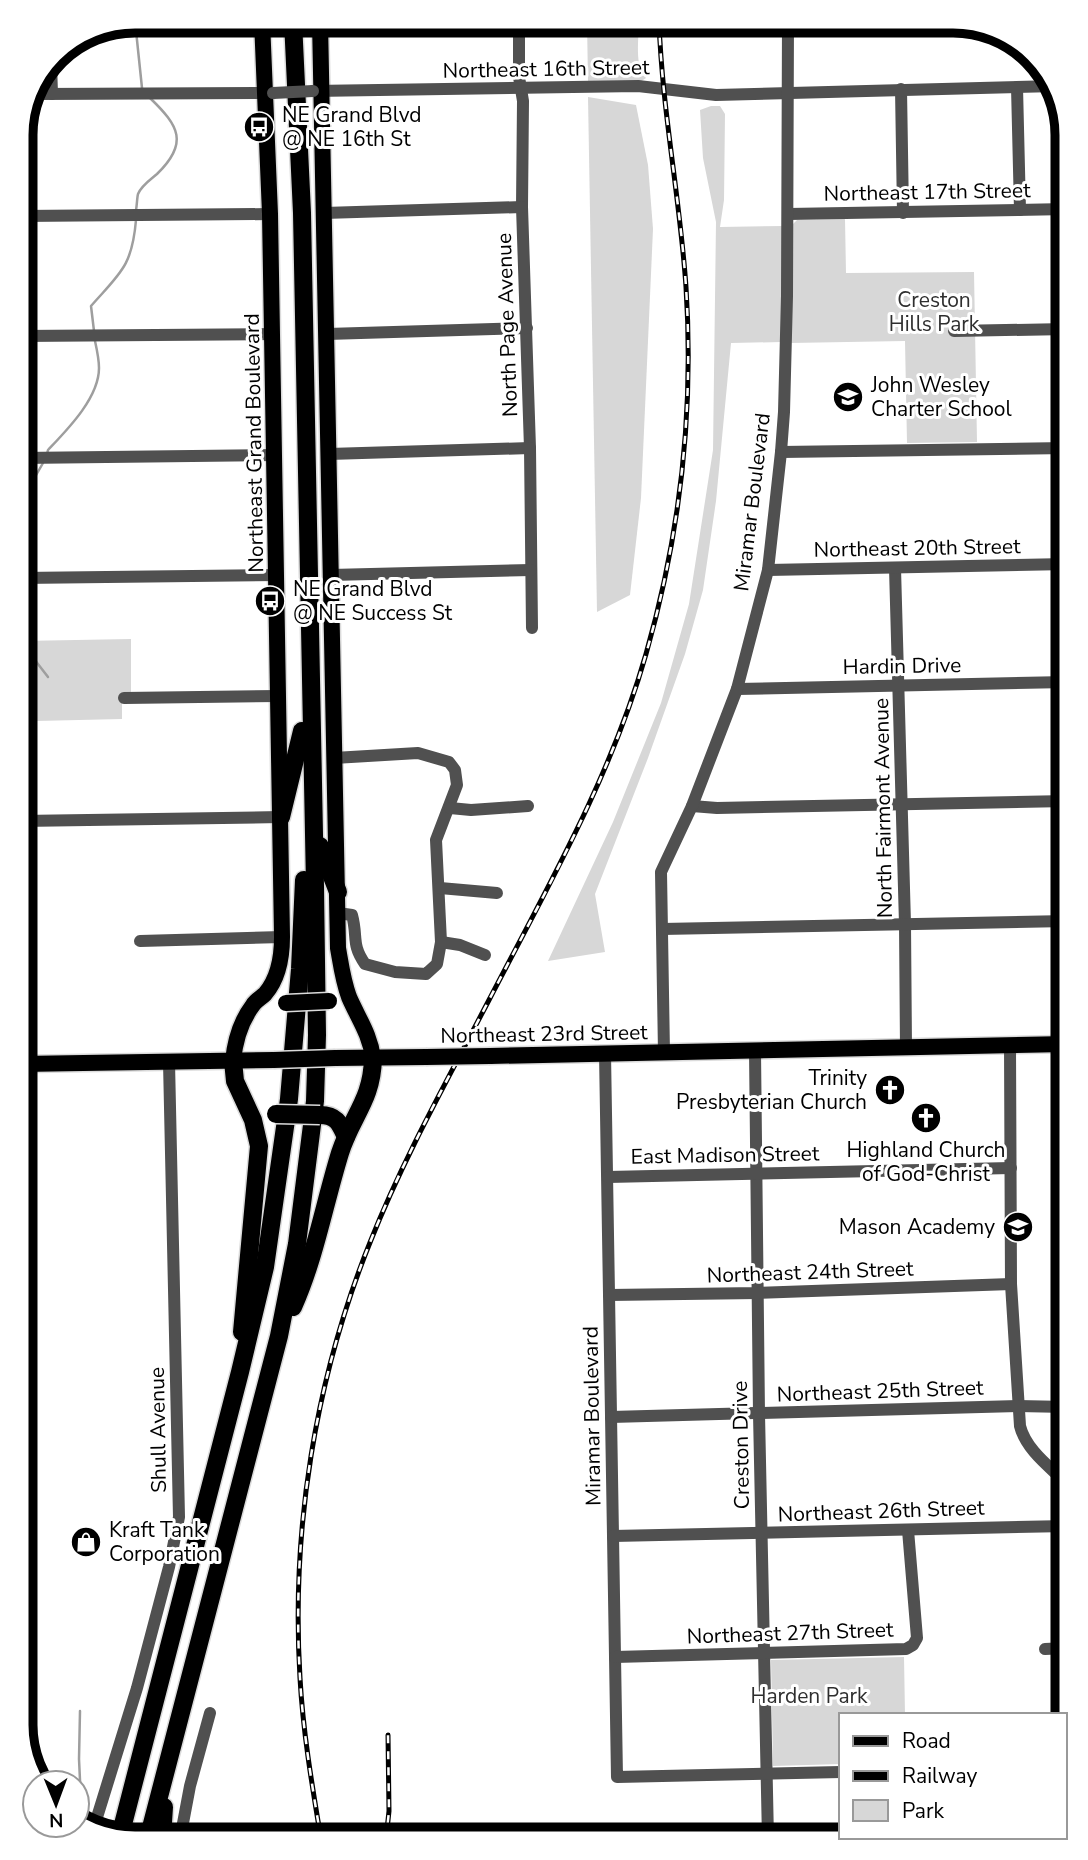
<svg xmlns="http://www.w3.org/2000/svg" width="1088" height="1860" font-family="'Nunito Sans',sans-serif">
<style>
.green{fill:#d7d7d7}
.lines{fill:none;stroke-linecap:round;stroke-linejoin:round}
.stream{stroke:#9e9e9e;stroke-width:2.5}
.major-casing{stroke:#dbdbdb;stroke-width:19}
.highway-casing{stroke:#dbdbdb;stroke-width:21}
.minor{stroke:#505050;stroke-width:12}
.major{stroke:#000;stroke-width:16}
.highway{stroke:#000;stroke-width:18}
.rail-casing{stroke:#000;stroke-width:5}
.rail{stroke:#fff;stroke-width:2.5;stroke-dasharray:8;stroke-linecap:butt}
.major-bridge-casing{stroke:#dbdbdb;stroke-width:19;stroke-linecap:butt}
.highway-bridge-casing{stroke:#dbdbdb;stroke-width:21;stroke-linecap:butt}
.minor-bridge{stroke:#505050;stroke-width:12}
.major-bridge{stroke:#000;stroke-width:16}
.highway-bridge{stroke:#000;stroke-width:18}
.labels{text-anchor:middle;dominant-baseline:central;stroke-width:6;stroke-linejoin:round;paint-order:stroke}
.street-label{font-size:21px;fill:#000;stroke:#fff}
.poi-label{font-size:21px;fill:#000;stroke:#fff;text-anchor:start}
.park-label{font-size:21px;fill:#2e2e2e;stroke:#fff}
.rim{fill:none;stroke:#000;stroke-width:9}
</style>
<rect width="100%" height="100%" fill="#fff"/>
<g class="green">
<path d="M587,21h19l4,6 8,-3v-3h21c0,16 -5,46 7,57l-6,4 -52,1z"/>
<path d="M588,97l48,8 12,60 5,64 -12,269 -11,97 -33,17z"/>
<path d="M711,106h9l5,8 -1,86 -4,27 64,-1 -3,116 -50,1 -15,158 -13,89 -18,64 -37,104 -53,136 10,58 -57,9 65,-139 48,-119 28,-99 24,-154 3,-228 -13,-64 -3,-48z"/>
<path d="M845,219l1,54 128,-1 3,170 -70,1 -2,-102 -115,2 3,-119 4,-4z"/>
<path d="M131,639v54l-9,11v15l-86,2 -15,3v-83z"/>
<path d="M904,1657l1,58h-64v49l-68,2 -2,-106z"/>
</g>
<g class="lines">
<g class="stream">
<path d="M135,21l7,67"/>
<path d="M136,210c1,-5 1,-12 2,-16 3,-8 13,-15 19,-20 32,-31 22,-48 -7,-76"/>
<path d="M94,331l-3,-25c29,-33 41,-39 45,-86"/>
<path d="M47,454l1,-4c19,-20 51,-52 51,-82 0,-9 -2,-18 -4,-27"/>
<path d="M21,506l6,-15 16,-28"/>
<path d="M21,642l27,35"/>
<path d="M80,1711l-1,48 3,63"/>
</g>
<g class="major-casing">
<g id="major">
<path d="M320,21l18,927c3,17 5,33 11,49 9,21 21,37 24,61"/>
<path d="M490,1056l577,-12"/>
<path d="M335,1058l91,-1"/>
<path d="M233,1061c2,-20 7,-39 20,-56 3,-5 8,-7 12,-11 13,-15 17,-38 17,-57l-12,-723 -8,-193"/>
<path d="M21,1064l253,-4"/>
</g>
</g>
<g class="highway-casing">
<g id="highway">
<path d="M281,817l21,-86"/>
<path d="M320,846l18,46"/>
<path d="M233,1061l2,20 18,39 6,26 -17,186"/>
<path d="M320,1115c17,0 20,9 26,22"/>
<path d="M293,1307c22,-49 31,-102 47,-154 12,-38 32,-52 33,-95"/>
<path d="M120,1836l120,-464 25,-105 24,-168 11,-130 4,-89"/>
<path d="M148,1839l131,-503 18,-92 18,-143 2,-66 -2,-149 -13,-673 -9,-192"/>
<path d="M162,1839l2,-32"/>
</g>
</g>
<g class="minor">
<path d="M519,21v56l4,24 -1,106 8,241 2,180"/>
<path d="M787,25l176,-3"/>
<path d="M51,63l1,31"/>
<path d="M1017,87l3,123"/>
<path d="M901,89l2,124"/>
<path d="M313,91l325,-5 78,9 340,-9"/>
<path d="M37,94l236,-1"/>
<path d="M324,213l198,-6"/>
<path d="M788,214l279,-5"/>
<path d="M21,216l249,-2"/>
<path d="M954,331l113,-2"/>
<path d="M327,334l200,-6"/>
<path d="M21,336l252,-2"/>
<path d="M781,452l286,-4"/>
<path d="M329,454l201,-6"/>
<path d="M21,458l254,-3"/>
<path d="M895,568l10,356 1,124"/>
<path d="M768,570l299,-6"/>
<path d="M331,575l200,-5"/>
<path d="M21,578l256,-3"/>
<path d="M737,689l330,-7"/>
<path d="M124,698l155,-2"/>
<path d="M334,758l84,-5 31,9 6,8 2,15 -21,55 5,102 -4,22 -11,10 -31,-2 -30,-8c-14,-20 -7,-27 -13,-49l-14,-2"/>
<path d="M692,806l25,2 350,-7"/>
<path d="M450,808l21,2 57,-4"/>
<path d="M21,821l260,-4"/>
<path d="M440,888l57,5"/>
<path d="M662,929l405,-8"/>
<path d="M140,941l142,-4"/>
<path d="M441,942l19,3 25,10"/>
<path d="M1010,1045l1,239 9,142c6,24 30,41 47,58"/>
<path d="M755,1051l4,363 9,425"/>
<path d="M605,1053l12,724 224,-5"/>
<path d="M664,1053l-3,-181 31,-66 45,-117 31,-119 13,-118 3,-40 3,-116 1,-275"/>
<path d="M608,1177l403,-9"/>
<path d="M609,1295l149,-2 253,-9"/>
<path d="M611,1417l407,-11 49,1"/>
<path d="M613,1536l454,-10"/>
<path d="M1045,1649l22,-1"/>
<path d="M615,1657l291,-8 7,-4 4,-7 -9,-108"/>
<path d="M94,1827l43,-139 32,-121 10,-50 -10,-455"/>
<path d="M180,1839l10,-53 20,-73"/>
</g>
<use href="#major" class="major"/>
<use href="#highway" class="highway"/>
<g class="rail-casing">
<g id="rail">
<path d="M321,1839c-9,-54 -18,-107 -21,-161 -9,-148 15,-300 71,-438 33,-83 77,-161 118,-240 58,-112 122,-223 157,-346 34,-119 48,-243 40,-367 -6,-89 -24,-177 -27,-266"/>
<path d="M386,1839l3,-28 -1,-76"/>
</g>
</g>
<use href="#rail" class="rail"/>
<g class="major-bridge-casing">
<g id="major-bridge">
<path d="M286,1003l43,-2"/>
<path d="M426,1057l64,-1"/>
<path d="M274,1060l61,-2"/>
</g>
</g>
<g class="highway-bridge-casing">
<path id="highway-bridge" d="M276,1114l44,1"/>
</g>
<path class="minor-bridge" d="M273,93l40,-2"/>
<use href="#major-bridge" class="major-bridge"/>
<use href="#highway-bridge" class="highway-bridge"/>
</g>
<defs>
<g id="bus-disc" transform="scale(1.575)"><circle r="9.5" fill="#000" stroke="#fff"/><path d="M-5-6H5V4H4V6H2V4H-2V6H-4V4H-5ZM-3.5-4V0h7V-4ZM-3.5 1.2v1.5H-2V1.2ZM2 1.2v1.5H3.5V1.2Z" fill="#fff"/></g>
<g id="school-disc" transform="scale(1.575)"><circle r="9.5" fill="#000" stroke="#fff"/><path d="M0-5L7-2L0 1L-7-2ZM-4 1L0 2.5L4 1V4Q0 6-4 4Z" fill="#fff"/></g>
<g id="church-disc" transform="scale(1.575)"><circle r="9.5" fill="#000" stroke="#fff"/><path d="M-1.2-6h2.4v3.5h3.3v2.4h-3.3V6h-2.4V-.1h-3.3v-2.4h3.3Z" fill="#fff"/></g>
<g id="shop-disc" transform="scale(1.575)"><circle r="9.5" fill="#000" stroke="#fff"/><path d="M-5-2.5h2.3a2.7 3.5 0 0 1 5.4 0H5L5.5 6h-11ZM-1.5-2.5h3a1.5 2.3 0 0 0-3 0Z" fill="#fff"/></g>
</defs>
<g fill-rule="evenodd">
<use href="#bus-disc" x="259" y="127"/>
<use href="#school-disc" x="848" y="397"/>
<use href="#bus-disc" x="270" y="601"/>
<use href="#church-disc" x="890" y="1090"/>
<use href="#church-disc" x="926" y="1118"/>
<use href="#school-disc" x="1018" y="1227"/>
<use href="#shop-disc" x="86" y="1542"/>
</g>
<g class="labels">
<g class="street-label">
<text transform="translate(546 69) rotate(-1)">Northeast 16th Street</text>
<text transform="translate(927 192) rotate(-1)">Northeast 17th Street</text>
<text transform="translate(507 325) rotate(-92)">North Page Avenue</text>
<text transform="translate(254 443) rotate(-91)">Northeast Grand Boulevard</text>
<text transform="translate(752 502) rotate(-83)">Miramar Boulevard</text>
<text transform="translate(917 548) rotate(-1)">Northeast 20th Street</text>
<text transform="translate(902 666) rotate(-1)">Hardin Drive</text>
<text transform="translate(883 808) rotate(-91)">North Fairmont Avenue</text>
<text transform="translate(544 1034) rotate(-1)">Northeast 23rd Street</text>
<text transform="translate(725 1155) rotate(-1)">East Madison Street</text>
<text transform="translate(810 1272) rotate(-2)">Northeast 24th Street</text>
<text transform="translate(880 1391) rotate(-2)">Northeast 25th Street</text>
<text transform="translate(592 1416) rotate(-91)">Miramar Boulevard</text>
<text transform="translate(158 1430) rotate(-91)">Shull Avenue</text>
<text transform="translate(741 1445) rotate(-91)">Creston Drive</text>
<text transform="translate(881 1511) rotate(-2)">Northeast 26th Street</text>
<text transform="translate(790 1633) rotate(-2)">Northeast 27th Street</text>
</g>
<g class="poi-label">
<text x="282" y="115">NE Grand Blvd<tspan x="282" dy="24">@ NE 16th St</tspan></text>
<text x="871" y="385">John Wesley<tspan x="871" dy="24">Charter School</tspan></text>
<text x="293" y="589">NE Grand Blvd<tspan x="293" dy="24">@ NE Success St</tspan></text>
<text x="867" y="1078" text-anchor="end">Trinity<tspan x="867" dy="24">Presbyterian Church</tspan></text>
<text x="926" y="1150" text-anchor="middle">Highland Church<tspan x="926" dy="24">of God-Christ</tspan></text>
<text x="995" y="1227" text-anchor="end">Mason Academy</text>
<text x="109" y="1530">Kraft Tank<tspan x="109" dy="24">Corporation</tspan></text>
</g>
<g class="park-label">
<text x="934" y="300">Creston<tspan x="934" dy="24">Hills Park</tspan></text>
<text x="809" y="1696">Harden Park</text>
</g>
</g>
<path d="M0 0H1088V1860H0ZM135 33H953A102 102 0 0 1 1055 135V1725A102 102 0 0 1 953 1827H135A102 102 0 0 1 33 1725V135A102 102 0 0 1 135 33Z" fill="#fff" fill-rule="evenodd"/>
<path class="rim" d="M135 33H953A102 102 0 0 1 1055 135V1725A102 102 0 0 1 953 1827H135A102 102 0 0 1 33 1725V135A102 102 0 0 1 135 33Z"/>
<rect x="839" y="1713" width="228" height="126" fill="#ffffff" stroke="#999999" stroke-width="2"/>
<rect x="853" y="1736" width="35" height="10" fill="#000000" stroke="#999999" stroke-width="2"/>
<text x="902" y="1748" font-size="21" fill="#000000">Road</text>
<rect x="853" y="1771" width="35" height="10" fill="#000000" stroke="#999999" stroke-width="2"/>
<text x="902" y="1783" font-size="21" fill="#000000">Railway</text>
<rect x="853" y="1800" width="35" height="21" fill="#d7d7d7" stroke="#999999" stroke-width="2"/>
<text x="902" y="1818" font-size="21" fill="#000000">Park</text>
<g transform="translate(56 1804) rotate(179)"><circle r="33" fill="#ffffff" stroke="#999999" stroke-width="2"/>
<path d="M0-5L12 26L0 18L-12 26Z" fill="#000000"/>
<text y="-10" font-size="19" font-weight="bold" text-anchor="middle" fill="#000000">N</text>
</g>
</svg>
